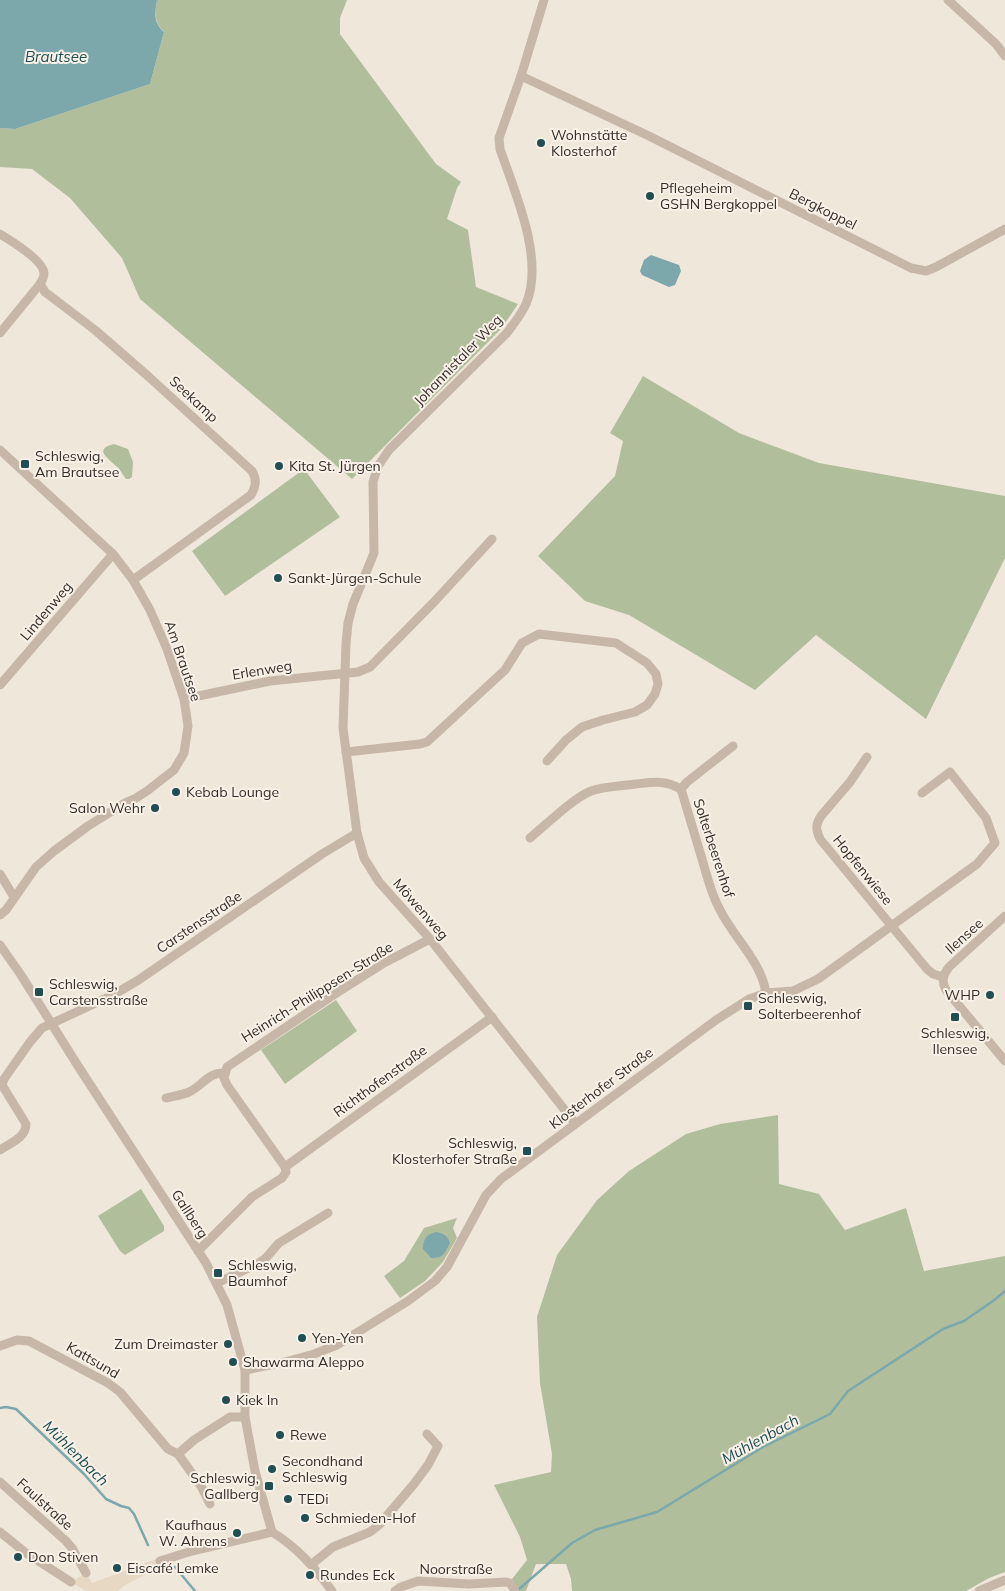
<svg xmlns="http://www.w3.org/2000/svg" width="1005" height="1591" font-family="Mulish,sans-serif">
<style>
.green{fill:#b1be9c}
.plaza{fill:#e7d8c3}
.water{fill:#7ca7ab}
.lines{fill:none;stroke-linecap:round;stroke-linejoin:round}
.stream{stroke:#7ca7ab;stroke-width:2.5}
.minor{stroke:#c7b7a8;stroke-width:9}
.poi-dot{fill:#204e53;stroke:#f8f1e7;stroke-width:2}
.labels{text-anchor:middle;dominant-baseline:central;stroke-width:4;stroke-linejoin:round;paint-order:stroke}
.poi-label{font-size:14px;fill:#342c28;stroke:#f8f1e7;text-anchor:start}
.street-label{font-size:14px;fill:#342c28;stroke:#f8f1e7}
.water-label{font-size:15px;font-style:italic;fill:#204e53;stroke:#f8f1e7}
</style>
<rect width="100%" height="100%" fill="#f0e7db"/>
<g class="green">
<path d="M157,0h190l-7,18v16l96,130 25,18 -4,6 -10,31 21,11 8,57 42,17 -17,25 -149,150 -212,-180 -18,-41 -52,-60 -38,-29 -32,-2v-39l15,1 135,-45 14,-52c-10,-10 -9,-18 -7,-32z"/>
<path d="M643,376l96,57 80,30 186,33v62l-79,161 -110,-84 -61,55 -126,-75 -44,-14 -47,-45 77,-80 8,-35 -13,-8z"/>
<path d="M114,444l14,5 5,13 -1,15 -3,2h-3c-3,-4 -6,-10 -10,-13 -8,-8 -23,-17 -2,-22z"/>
<path d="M304,469l36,48 -115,79 -33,-45z"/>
<path d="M336,1000l21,31 -72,53 -24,-34z"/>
<path d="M778,1115l1,69 40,10 26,36 61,-22 18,63 81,-15v316l-16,6 -23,13h-394l-1,-12 -5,-15h-30l-10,27h-7l-7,-12 15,-19 -7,-23 -26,-52 57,-13 1,-18 -12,-71 -3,-66 20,-62 40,-55 32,-29 57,-37 34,-10z"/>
<path d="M141,1189l23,37v5l-39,24 -5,-4 -22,-35z"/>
<path d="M457,1218l-4,10 4,10 -14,24 -18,19 -25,17 -16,-22 20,-15 20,-33z"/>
</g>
<path class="plaza" d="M159,1558l2,7 -13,6v2l-24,13 -6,5h-32l-15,-9 15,-9 6,10z"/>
<g class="water">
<path d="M0,0h157c-2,13 -4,22 7,32l-14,52 -135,45 -15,-1z"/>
<path d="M651,255l28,10 2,6 -6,14 -6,2 -27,-12 -2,-4 4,-11z"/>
<path d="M436,1232c7,1 12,4 14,11 -6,11 -6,15 -19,15l-8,-9c0,-10 4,-15 13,-17z"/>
</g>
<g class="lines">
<g class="stream">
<path d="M0,1408l6,-1 10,2 68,65 22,25 15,7 8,2 5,6 14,31"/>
<path d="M175,1567l20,24"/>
<path d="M518,1590l54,-47 23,-13 62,-18 106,-65 67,-33 18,-23 95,-62 21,-8 29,-20 12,-10"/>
</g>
<g class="minor">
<path d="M544,0l-23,76 -22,62 1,11c15,44 45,110 26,155 -5,11 -12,19 -19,29l-118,117 -11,16 -5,16 1,71 -21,51 -5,19 -2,21 -3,84 14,105 7,25 15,24 51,57 145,184"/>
<path d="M948,0l48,44 9,12"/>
<path d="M521,76l128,60 262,132 15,3 10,-4 69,-38"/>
<path d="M0,234c10,6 43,26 44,39 0,3 -2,8 -4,11l5,8 50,38 54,47 103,94c5,9 4,15 -1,24l-118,85"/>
<path d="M0,333l40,-49"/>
<path d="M0,450l113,104 20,26 17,30 17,39 17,50 4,27 -4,27 -10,17 -27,21 -11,7 -11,5 -37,23 -34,25 -18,16 -30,43 -6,5"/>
<path d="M0,685l113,-131"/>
<path d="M184,699l86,-18 88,-9 12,-5 64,-65 58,-63"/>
<path d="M733,746l-46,36 -6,7c7,23 14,47 21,70 5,17 9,35 18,51 14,28 41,51 46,83"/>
<path d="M346,752l74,-8 7,-2 78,-72 17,-27 17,-9 77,9 31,20 9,11 2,10 -3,10 -8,11 -12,7 -32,8 -21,7 -16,13 -19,21"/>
<path d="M867,757l-17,25 -29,34c-6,9 -5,14 -1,23l107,130 6,5 10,3"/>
<path d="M530,838c16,-13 43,-40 61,-47 14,-5 31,-5 45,-7 18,-2 29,-4 45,5"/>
<path d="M0,874l14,23"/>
<path d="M1005,916l-56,51c-6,8 -8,14 -3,23l59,71"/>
<path d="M0,945l21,30 57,91 128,197 21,42 18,65v47l10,54 17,61"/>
<path d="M166,1098c8,-2 16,-3 23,-6 13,-6 20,-20 35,-19"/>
<path d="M0,1150c10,-7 26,-12 26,-26l-24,-39 2,-6 26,-37 12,-14 71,-33 24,-14 185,-127 35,-21"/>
<path d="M285,1167l207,-150"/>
<path d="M198,1251l54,-54 30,-19 4,-6 -1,-5 -58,-82 -3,-7 3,-11 108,-73 49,-31 46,-24"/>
<path d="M217,1283l42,-20c9,-5 13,-13 20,-20l49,-30"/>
<path d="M0,1346l17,-6 12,1 79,42 12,9 42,50 6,7 10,5 23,32 9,18"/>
<path d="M245,1370l40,-8 29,-8 23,-9 71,-44 27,-20 12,-14 39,-72 15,-16 215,-159 33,-21 17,-6 27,-2 25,-12 159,-115 18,-21 -9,-25 -36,-46 -28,21"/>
<path d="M178,1454l16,-14 36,-23h15"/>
<path d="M0,1482l66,59 6,7 14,25"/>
<path d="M0,1532l26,21 45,29"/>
<path d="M272,1532c25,15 43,36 60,59"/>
<path d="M160,1561l32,-10 80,-19"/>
<path d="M312,1564l21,-17 37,-15 9,-7 35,-41 14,-19 10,-19 -11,-12"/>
<path d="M395,1591l6,-4 17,-6 51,3 37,-2 4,1 5,8"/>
<path d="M979,1591l26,-11"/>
</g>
</g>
<g class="poi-dot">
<circle cx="541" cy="143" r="5"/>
<circle cx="650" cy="196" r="5"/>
<rect x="20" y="459" width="10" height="10" rx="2.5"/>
<circle cx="279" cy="466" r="5"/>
<circle cx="278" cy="578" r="5"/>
<circle cx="176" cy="792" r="5"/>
<circle cx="155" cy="808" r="5"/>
<rect x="34" y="987" width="10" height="10" rx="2.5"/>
<circle cx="990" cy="995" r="5"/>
<rect x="743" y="1001" width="10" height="10" rx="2.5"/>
<rect x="950" y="1012" width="10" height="10" rx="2.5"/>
<rect x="522" y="1146" width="10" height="10" rx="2.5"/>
<rect x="213" y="1268" width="10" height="10" rx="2.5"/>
<circle cx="302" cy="1338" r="5"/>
<circle cx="228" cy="1344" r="5"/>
<circle cx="233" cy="1362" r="5"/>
<circle cx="226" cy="1400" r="5"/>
<circle cx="280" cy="1435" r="5"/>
<circle cx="272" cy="1469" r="5"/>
<rect x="264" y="1481" width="10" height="10" rx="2.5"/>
<circle cx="288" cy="1499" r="5"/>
<circle cx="305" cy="1518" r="5"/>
<circle cx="237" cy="1533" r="5"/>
<circle cx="18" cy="1557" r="5"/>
<circle cx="117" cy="1568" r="5"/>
<circle cx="310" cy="1575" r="5"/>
</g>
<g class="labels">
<g class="poi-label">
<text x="551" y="135">Wohnstätte<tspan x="551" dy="16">Klosterhof</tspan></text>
<text x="660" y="188">Pflegeheim<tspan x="660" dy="16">GSHN Bergkoppel</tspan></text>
<text x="35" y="456">Schleswig,<tspan x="35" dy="16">Am Brautsee</tspan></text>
<text x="289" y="466">Kita St. Jürgen</text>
<text x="288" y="578">Sankt-Jürgen-Schule</text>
<text x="186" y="792">Kebab Lounge</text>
<text x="145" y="808" text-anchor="end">Salon Wehr</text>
<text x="49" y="984">Schleswig,<tspan x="49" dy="16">Carstensstraße</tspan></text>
<text x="980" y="995" text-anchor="end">WHP</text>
<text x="758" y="998">Schleswig,<tspan x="758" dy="16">Solterbeerenhof</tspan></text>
<text x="955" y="1033" text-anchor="middle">Schleswig,<tspan x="955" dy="16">Ilensee</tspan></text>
<text x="517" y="1143" text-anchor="end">Schleswig,<tspan x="517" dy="16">Klosterhofer Straße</tspan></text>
<text x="228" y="1265">Schleswig,<tspan x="228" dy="16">Baumhof</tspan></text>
<text x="312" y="1338">Yen-Yen</text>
<text x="218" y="1344" text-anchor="end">Zum Dreimaster</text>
<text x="243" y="1362">Shawarma Aleppo</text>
<text x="236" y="1400">Kiek In</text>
<text x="290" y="1435">Rewe</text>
<text x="282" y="1461">Secondhand<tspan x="282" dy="16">Schleswig</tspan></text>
<text x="259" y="1478" text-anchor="end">Schleswig,<tspan x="259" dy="16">Gallberg</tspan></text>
<text x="298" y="1499">TEDi</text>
<text x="315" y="1518">Schmieden-Hof</text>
<text x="227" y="1525" text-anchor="end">Kaufhaus<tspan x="227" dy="16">W. Ahrens</tspan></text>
<text x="28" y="1557">Don Stiven</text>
<text x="127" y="1568">Eiscafé Lemke</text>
<text x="320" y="1575">Rundes Eck</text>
</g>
<g class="street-label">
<text transform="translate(823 209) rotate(27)">Bergkoppel</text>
<text transform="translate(458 360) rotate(-46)">Johannistaler Weg</text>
<text transform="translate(194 399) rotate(43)">Seekamp</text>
<text transform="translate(46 611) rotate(-50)">Lindenweg</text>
<text transform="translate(183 661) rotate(71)">Am Brautsee</text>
<text transform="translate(262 670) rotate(-9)">Erlenweg</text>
<text transform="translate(714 848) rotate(72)">Solterbeerenhof</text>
<text transform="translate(863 870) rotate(51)">Hopfenwiese</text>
<text transform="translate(421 909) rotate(49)">Möwenweg</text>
<text transform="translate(199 922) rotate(-34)">Carstensstraße</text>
<text transform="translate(964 936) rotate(-42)">Ilensee</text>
<text transform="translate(317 992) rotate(-32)">Heinrich-Philippsen-Straße</text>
<text transform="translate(380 1081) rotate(-36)">Richthofenstraße</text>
<text transform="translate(601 1088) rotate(-37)">Klosterhofer Straße</text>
<text transform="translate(190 1214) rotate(57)">Gallberg</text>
<text transform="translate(93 1360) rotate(30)">Kattsund</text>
<text transform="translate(45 1504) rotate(42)">Faulstraße</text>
<text x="456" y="1569">Noorstraße</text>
</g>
<g class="water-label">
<text x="56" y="56">Brautsee</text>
<text transform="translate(760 1439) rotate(-29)">Mühlenbach</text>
<text transform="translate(76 1453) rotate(45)">Mühlenbach</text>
</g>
</g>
</svg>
